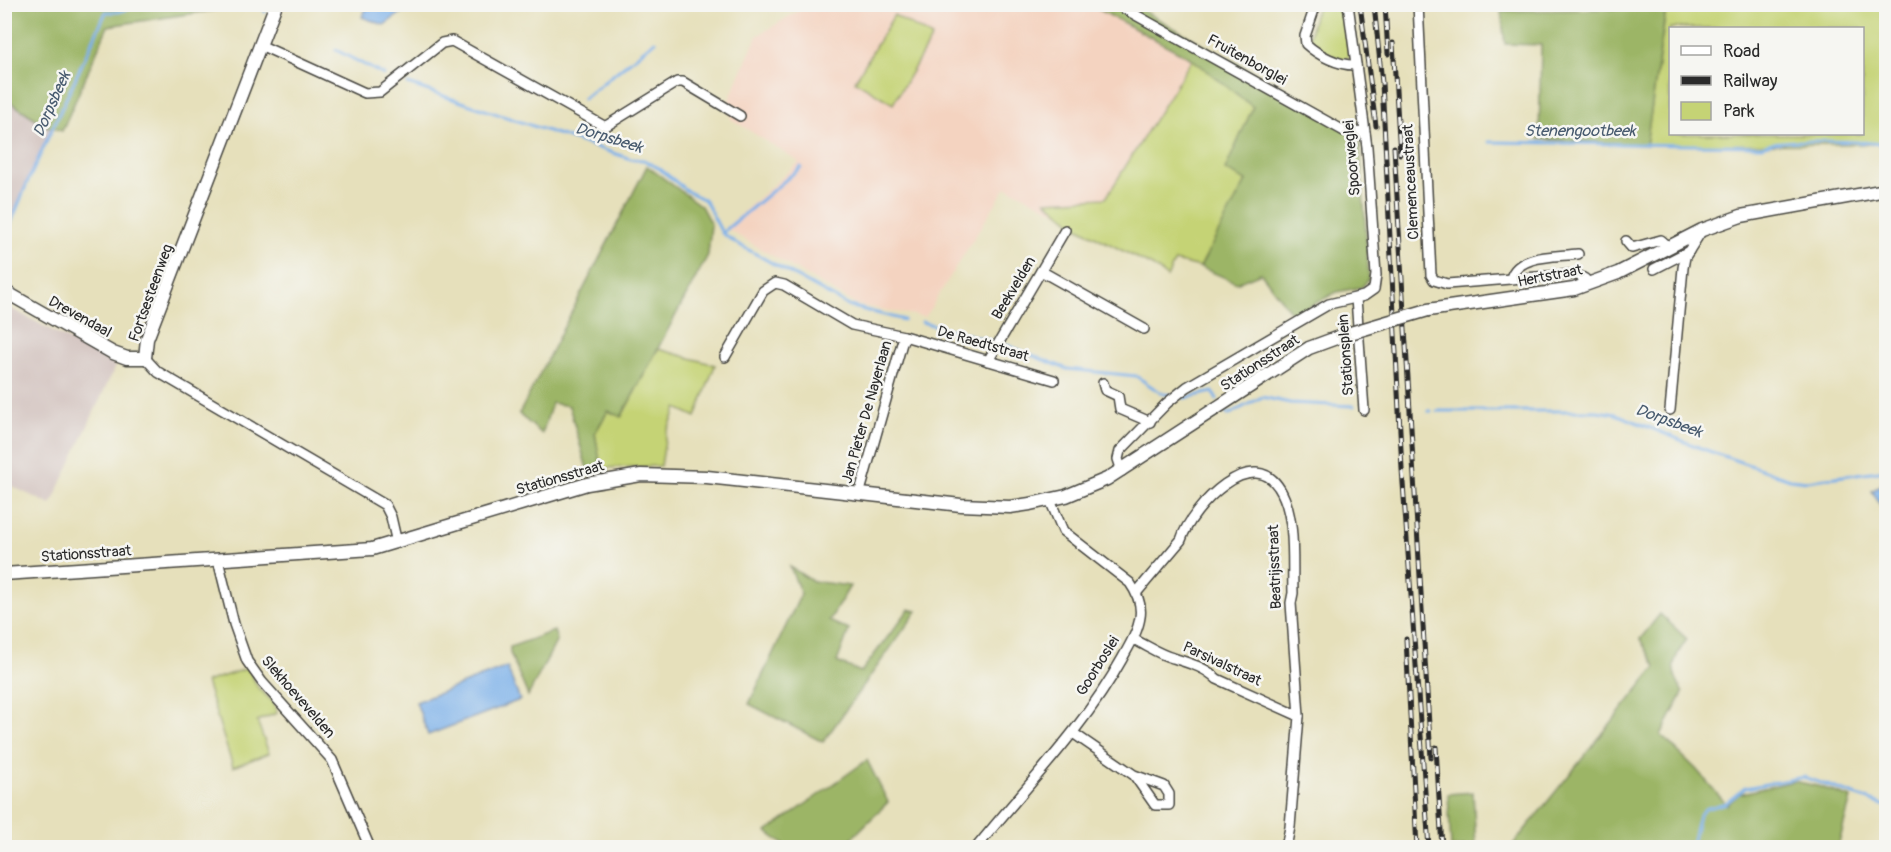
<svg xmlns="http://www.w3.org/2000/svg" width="1891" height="852" font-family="Pangolin,sans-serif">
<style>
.built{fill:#f4d3c0}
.industrial{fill:#d0c0bc}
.green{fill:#c5d375;stroke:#787f50;stroke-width:1.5;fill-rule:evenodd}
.forest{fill:#9cb566;stroke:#647048;stroke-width:1.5}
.water{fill:#7cb0e9;stroke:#546e8a;stroke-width:1.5}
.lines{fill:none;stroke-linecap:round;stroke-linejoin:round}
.stream{stroke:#7cb0e9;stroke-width:3}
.minor-casing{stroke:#474641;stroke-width:12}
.tertiary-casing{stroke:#474641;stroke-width:15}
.minor{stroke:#fff;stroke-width:9}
.tertiary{stroke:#fff;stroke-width:12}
.rail-casing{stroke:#2b2b2b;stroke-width:5}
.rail{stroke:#f6f6f2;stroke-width:3;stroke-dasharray:9;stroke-linecap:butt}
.tertiary-bridge-casing{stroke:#474641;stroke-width:15;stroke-linecap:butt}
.tertiary-bridge{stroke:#fff;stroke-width:12}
.labels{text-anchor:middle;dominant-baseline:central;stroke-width:5;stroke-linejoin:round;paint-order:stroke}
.street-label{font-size:15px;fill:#2b2b2b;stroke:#f6f6f2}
.water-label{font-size:16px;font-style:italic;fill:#475a6e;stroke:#f6f6f2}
</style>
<rect width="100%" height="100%" fill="#f6f6f2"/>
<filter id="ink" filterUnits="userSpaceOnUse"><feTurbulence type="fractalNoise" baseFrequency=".0167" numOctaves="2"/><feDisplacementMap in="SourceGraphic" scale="12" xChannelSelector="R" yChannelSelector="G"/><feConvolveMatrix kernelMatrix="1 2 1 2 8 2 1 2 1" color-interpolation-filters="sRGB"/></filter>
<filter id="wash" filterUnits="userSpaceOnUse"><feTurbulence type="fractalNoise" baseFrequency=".008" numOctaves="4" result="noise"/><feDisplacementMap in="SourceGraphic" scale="24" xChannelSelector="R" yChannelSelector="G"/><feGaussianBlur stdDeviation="1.35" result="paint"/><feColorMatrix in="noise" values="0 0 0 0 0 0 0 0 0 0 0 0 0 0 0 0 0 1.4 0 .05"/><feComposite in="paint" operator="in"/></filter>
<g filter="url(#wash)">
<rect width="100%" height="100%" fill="#e6e0bb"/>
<path class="built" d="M808,5h292l92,54 -26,207 -160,-79 -81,130 -68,-12 -132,-77 74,-66 -68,-43 -2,-19 28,-64z"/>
<g class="industrial">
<path d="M5,99l46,30 -46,102z"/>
<path d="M5,305l111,60 -65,140 -46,-22z"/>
</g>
<g class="green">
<path d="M1320,5h23l7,52 -7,2 -13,-4 -21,-15 5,-25z"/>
<path d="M1667,5h219v139l-240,1zM1670,28h192v106h-192z"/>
<path d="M894,15l38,22 -39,67 -38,-23z"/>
<path d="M1192,59l61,48 -27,63 20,10 -33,86 -13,1 -25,-6 -8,16 -13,-10 -77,-40 -31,-26 60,-3z"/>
<path d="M658,349l57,16 -19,52 -19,-9 -11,26 -5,32 -60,2 -6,-35 13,-22 14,5z"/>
<path d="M248,668l10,20 16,15 3,10 -20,8 12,32 -36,14 -27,-85z"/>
</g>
<g class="forest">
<path d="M4,5l1,-1 244,1 -141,21 -46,105 -15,-5 -42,-27z"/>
<path d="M1090,5h43l216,121 11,19 9,134 -7,8 -25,5 -44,23 -32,-42 -24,10 -37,-16 46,-86 -21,-11 28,-63 -61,-48z"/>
<path d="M1666,8l-20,137 -107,-6 2,-94 -36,-1 -4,-33z"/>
<path d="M647,166l54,40 10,19 -3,30 -87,162 -13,-6 -13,22 6,35 -13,4 -19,-66 -17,-3 -10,31 -23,-20z"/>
<path d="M790,567l22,14 38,5 -21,35 20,9 -12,32 24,10 48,-63 8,2 -94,131 -74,-38 52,-110z"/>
<path d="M1660,614l27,25c-16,24 -18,29 -4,54l-22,42 35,34 31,36 12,-11 55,-13 27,6 30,11 -13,49h-327l145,-180 -16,-28z"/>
<path d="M554,631l3,9 -29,56 -18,-43v-6z"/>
<path d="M867,760l21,42 -45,45h-56l-20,-15z"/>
<path d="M1473,792l3,55h-25l-3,-53z"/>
</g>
<g class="water">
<path d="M369,4l32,1 3,6 -20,14 -22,-8z"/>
<path d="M1885,482l1,2v31l-14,-24z"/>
<path d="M507,667l13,33 -92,35 -12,-33z"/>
</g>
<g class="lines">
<g class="stream">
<path d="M263,4l2,8"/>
<path d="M336,50l48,25"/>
<path d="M408,84l223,75 13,1 16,9 27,22 18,9 17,33 14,10 113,63 55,14"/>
<path d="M583,99l72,-58"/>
<path d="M1489,142l273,4c14,-8 105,-5 124,-1"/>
<path d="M722,233l79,-66"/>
<path d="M4,240l24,-59 78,-169h12l25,-8"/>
<path d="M922,322l72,20"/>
<path d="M1006,345l61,24 69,7 25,17 9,2"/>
<path d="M1184,398l29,-6 4,7"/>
<path d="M1428,411h3"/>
<path d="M1437,411h160l19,3 87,35 87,30 17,2 79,-11"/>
<path d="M1226,412l2,3 34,-18 28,6 64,3"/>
<path d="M1691,848l8,-33 6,-6 21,-6 19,-15 59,-11 82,29"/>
</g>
</g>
</g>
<g filter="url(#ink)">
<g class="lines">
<g class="minor-casing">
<g id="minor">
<path d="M1116,4l228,127 21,2"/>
<path d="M1316,4l-11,32 1,8c12,11 33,22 50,21"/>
<path d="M1418,4l13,271 3,5 13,4 129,-10 9,5 2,6"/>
<path d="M260,45l105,48 15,-1 62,-49 10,-2 150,84 4,1 71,-44h6l57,34"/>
<path d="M1626,241l6,7 29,-8 8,7"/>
<path d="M1654,269l35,-18"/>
<path d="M1041,271l103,58"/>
<path d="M1511,278c7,-24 45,-21 67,-24"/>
<path d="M1356,298l8,112"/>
<path d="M725,357l38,-66 12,-8 9,2 68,40 52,11 150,44"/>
<path d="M145,358l13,14 227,133 6,12 6,26"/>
<path d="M988,361l77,-131"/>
<path d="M1103,383l2,7 13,6 2,13 30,13"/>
<path d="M1670,410l13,-142 2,-11 17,-27"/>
<path d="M1122,471l-4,-12 2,-8 47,-48 20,-16 142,-83 35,-8 10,-7 2,-14 -9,-128 -19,-143"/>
<path d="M859,495l45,-159"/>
<path d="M218,560l16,64 13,37 15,21 70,78 38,88"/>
<path d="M1137,592l44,-52c10,-32 74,-101 101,-47 14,28 10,69 11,100l-2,10 8,113 -9,111 -4,21"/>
<path d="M1133,639c13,6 27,16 40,19 16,5 32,9 44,21l82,37"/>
<path d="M1073,733l61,42 30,11 5,8v11h-14l-21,-30"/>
<path d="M976,848c50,-62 108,-120 146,-189 7,-13 16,-27 18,-42 2,-12 -3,-24 -10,-34l-67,-52 -13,-31"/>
</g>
</g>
<g class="tertiary-casing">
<g id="tertiary">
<path d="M4,291l109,62 14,5h18l2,-19 129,-335"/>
<path d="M1428,310l146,-21 44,-16 84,-43 39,-14 145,-26"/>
<path d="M4,574l368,-25 215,-65 54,-9 66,2 254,28 49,2 20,-3 36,-8 41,-17 202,-131 38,-14"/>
</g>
</g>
<use href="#minor" class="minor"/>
<use href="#tertiary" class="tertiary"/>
<g class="rail-casing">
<g id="rail">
<path d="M1360,4l16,122"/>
<path d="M1374,4l8,79 20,386 27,379"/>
<path d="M1385,4l3,50"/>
<path d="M1393,43l7,111"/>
<path d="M1394,147l37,611"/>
<path d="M1406,639l11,209"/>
<path d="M1436,747l6,101"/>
</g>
</g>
<use href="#rail" class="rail"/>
<g class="tertiary-bridge-casing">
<path id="tertiary-bridge" d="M1347,334l81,-24"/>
</g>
<use href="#tertiary-bridge" class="tertiary-bridge"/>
</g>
</g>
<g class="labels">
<g class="street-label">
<text transform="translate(1247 60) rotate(29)">Fruitenborglei</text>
<text transform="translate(1352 158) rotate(-95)">Spoorweglei</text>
<text transform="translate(1411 182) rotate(-93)">Clemenceaustraat</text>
<text transform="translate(1550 276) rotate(-11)">Hertstraat</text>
<text transform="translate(1014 288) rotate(-59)">Beekvelden</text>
<text transform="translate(151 293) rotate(-70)">Fortsesteenweg</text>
<text transform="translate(80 317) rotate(29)">Drevendaal</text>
<text transform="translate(983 344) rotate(16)">De Raedtstraat</text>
<text transform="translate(1346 355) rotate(-94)">Stationsplein</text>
<text transform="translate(1260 363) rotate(-33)">Stationsstraat</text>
<text transform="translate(867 412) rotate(-74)">Jan Pieter De Nayerlaan</text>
<text transform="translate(560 478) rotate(-16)">Stationsstraat</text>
<text transform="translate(86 554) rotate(-4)">Stationsstraat</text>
<text transform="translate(1275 567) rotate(-92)">Beatrijsstraat</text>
<text transform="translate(1222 664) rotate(25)">Parsivalstraat</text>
<text transform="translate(1098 666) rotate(-58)">Goorboslei</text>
<text transform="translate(298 697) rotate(49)">Slekhoevevelden</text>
</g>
<g class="water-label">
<text transform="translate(52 104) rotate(-66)">Dorpsbeek</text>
<text x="1580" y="131">Stenengootbeek</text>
<text transform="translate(609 138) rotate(17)">Dorpsbeek</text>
<text transform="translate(1669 421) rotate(20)">Dorpsbeek</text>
</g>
</g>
<rect width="1891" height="852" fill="none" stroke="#f6f6f2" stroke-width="24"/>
<rect x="1669" y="27" width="195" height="108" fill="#f6f6f2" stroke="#a5a5a2" stroke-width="1.5"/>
<rect x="1681" y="46" width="30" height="9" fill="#ffffff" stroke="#a5a5a2" stroke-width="1.5"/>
<text x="1723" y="57" font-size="18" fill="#2b2b2b">Road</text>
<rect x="1681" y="76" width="30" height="9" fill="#2b2b2b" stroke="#a5a5a2" stroke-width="1.5"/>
<text x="1723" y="87" font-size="18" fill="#2b2b2b">Railway</text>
<rect x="1681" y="102" width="30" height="18" fill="#c5d375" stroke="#a5a5a2" stroke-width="1.5"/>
<text x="1723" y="117" font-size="18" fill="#2b2b2b">Park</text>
</svg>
